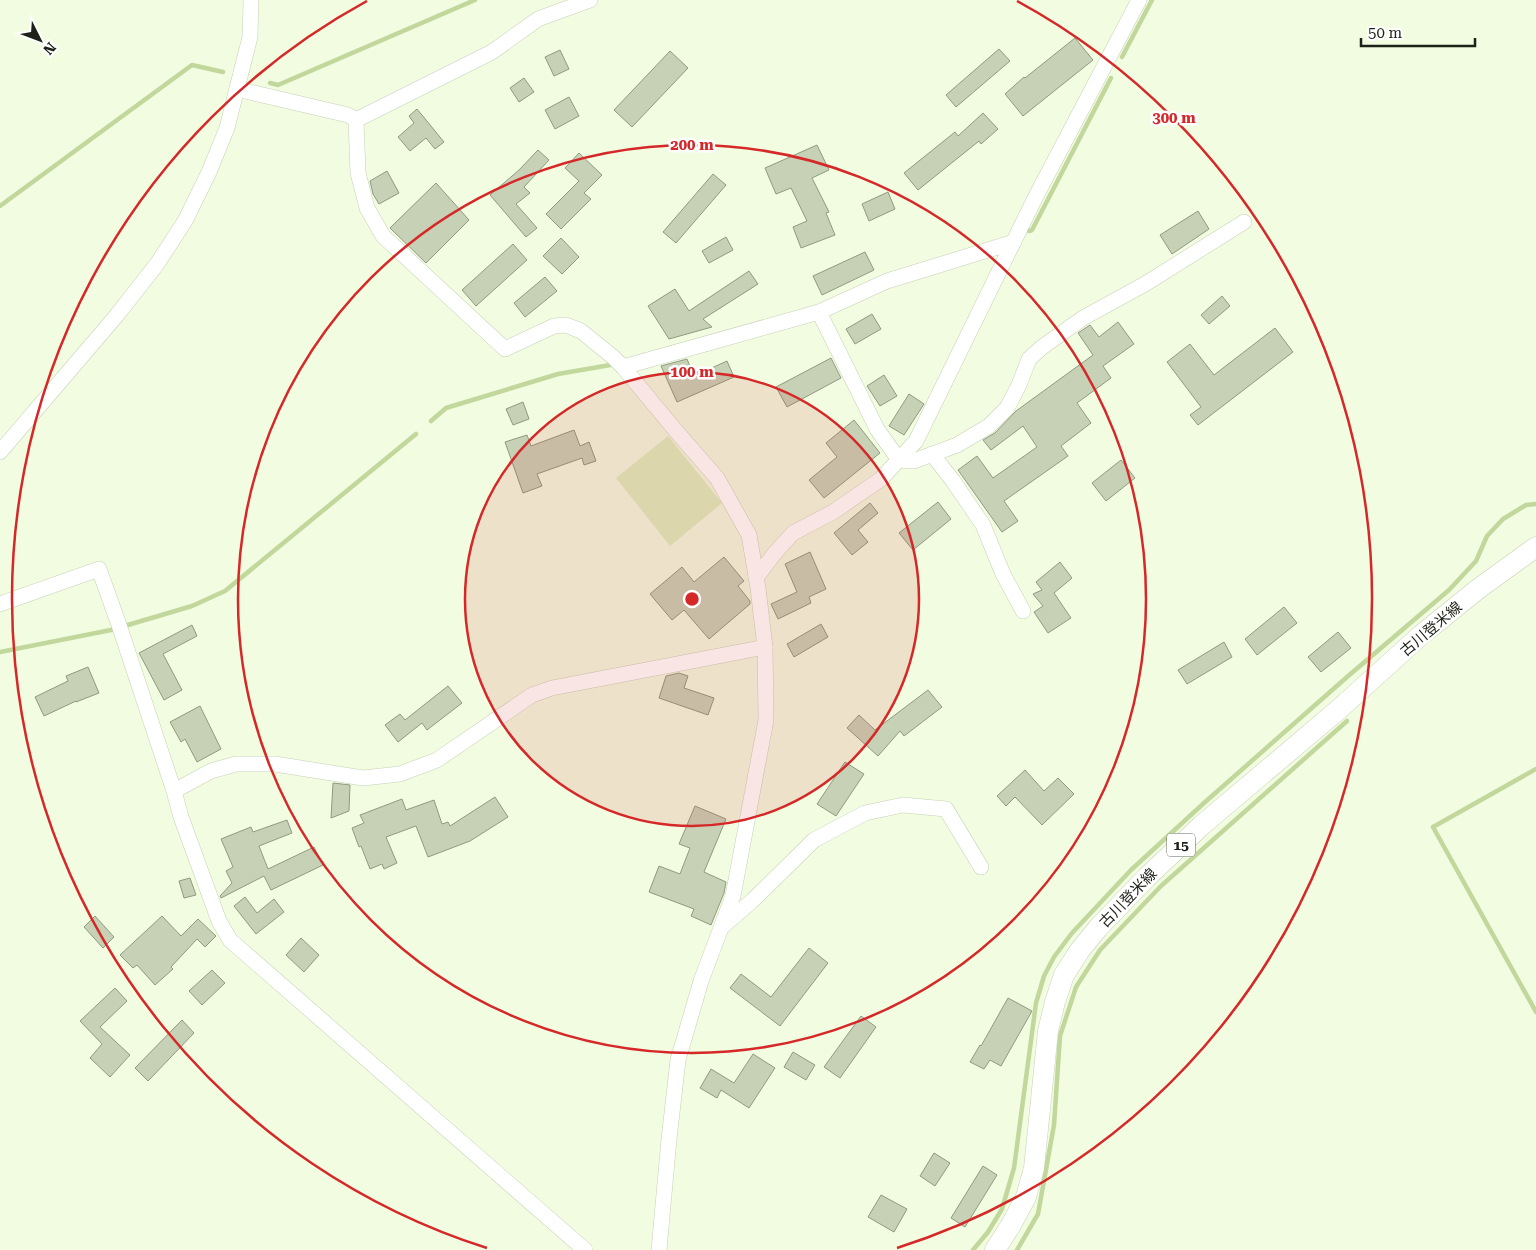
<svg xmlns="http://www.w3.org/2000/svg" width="1536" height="1250" font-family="'Roboto Serif','Noto Sans JP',serif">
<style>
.green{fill:#ddeec0}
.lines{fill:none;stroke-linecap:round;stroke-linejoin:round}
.stream{stroke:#c1d79b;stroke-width:4.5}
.building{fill:#c6d1b6;stroke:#909a80}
.minor-casing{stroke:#c7d1b6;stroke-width:16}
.major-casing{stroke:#c7d1b6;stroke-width:21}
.minor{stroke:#fff;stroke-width:15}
.major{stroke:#fff;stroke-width:20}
.ring{fill:none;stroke:#d62828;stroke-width:2.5}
.labels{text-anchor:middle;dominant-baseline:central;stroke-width:5;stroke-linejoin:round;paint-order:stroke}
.shield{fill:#fff;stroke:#61645d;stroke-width:1}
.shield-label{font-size:14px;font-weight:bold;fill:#1d2117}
.street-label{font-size:15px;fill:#1d2117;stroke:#fff}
.centre{fill:#d62828;stroke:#fff;stroke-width:2.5}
.ring-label{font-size:15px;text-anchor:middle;font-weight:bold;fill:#d62828;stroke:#fff;stroke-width:5;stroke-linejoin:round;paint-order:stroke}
</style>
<rect width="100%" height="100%" fill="#f1fce0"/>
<path class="green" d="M668,436l54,67 -52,43 -54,-68z"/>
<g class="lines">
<g class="stream">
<path d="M1122,57l30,-57"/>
<path d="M270,83l8,2 197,-85"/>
<path d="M0,206l192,-141 31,7"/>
<path d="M1029,231l3,-1 79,-152"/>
<path d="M431,421l15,-13 112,-34 58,-10"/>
<path d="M0,652l111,-22 81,-24 33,-15 191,-157"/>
<path d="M1536,769l-103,58 103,185"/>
<path d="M973,1250l15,-18 14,-23 12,-41 22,-165 8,-27 10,-19 18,-24 59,-63 73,-67 143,-126 102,-87 27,-29 11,-25 16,-17 23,-14 10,-1"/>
<path d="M1017,1250l21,-36 16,-89 6,-89 16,-49 24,-37 61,-64 186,-165"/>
</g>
</g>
<g class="building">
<path d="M1075,38l18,22 -70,56 -18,-22 19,-17 1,1z"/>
<path d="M999,49l11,12 -54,46 -10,-12z"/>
<path d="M560,50l9,19 -15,7 -9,-19z"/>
<path d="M670,51l18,17 -56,59 -18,-17z"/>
<path d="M524,78l10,14 -15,10 -9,-14z"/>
<path d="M569,97l10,19 -24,13 -10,-19z"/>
<path d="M417,109l27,33 -9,7 -9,-11 -16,13 -12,-14 16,-14 -5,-7z"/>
<path d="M983,113l15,16 -17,15 -2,-3 -61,49 -14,-17 51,-41 3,4z"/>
<path d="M817,145l12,25 -17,8 17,34 -3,1 9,22 -34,13 -8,-21 14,-6 -16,-33 -15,6 -11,-26z"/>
<path d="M538,150l11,10 -25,27 6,6 -14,11 21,24 -11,9 -36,-42 29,-25z"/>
<path d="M579,153l23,22 -18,18 7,6 -30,30 -15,-15 33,-33 -14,-13z"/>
<path d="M387,171l12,22 -20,11 -6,-10 -3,-13z"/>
<path d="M713,174l13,11 -50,58 -13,-11z"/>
<path d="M436,183l33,37 -43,43 -36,-35z"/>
<path d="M888,192l7,17 -26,12 -7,-17z"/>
<path d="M1198,211l11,18 -37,25 -12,-19z"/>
<path d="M726,237l7,13 -24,13 -7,-12z"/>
<path d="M561,238l18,19 -17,17 -19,-18z"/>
<path d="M513,244l14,16 -51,46 -14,-16z"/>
<path d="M865,252l9,18 -52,25 -9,-19z"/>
<path d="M749,271l9,13 -55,35 9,8 -43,12 -21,-33 27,-17 14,22z"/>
<path d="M545,277l12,14 -32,26 -11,-14z"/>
<path d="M1222,296l8,10 -21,18 -8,-9z"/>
<path d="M872,314l9,15 -26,15 -9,-15z"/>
<path d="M1118,322l16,22 -31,22 8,12 -34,25 14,20 -30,23 7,10 -64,45 14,20 -16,11 -44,-62 19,-14 16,22 44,-31 -14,-21 -32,24 -8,-10 12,-7 21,-22 77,-56 -15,-22 12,-8 9,12z"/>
<path d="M1275,328l18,24 -95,73 -8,-10 11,-8 -34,-45 23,-18 24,31z"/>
<path d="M831,358l10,20 -54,29 -11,-20z"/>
<path d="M687,359l7,17 33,-15 7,16 -57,25 -16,-36z"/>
<path d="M884,375l13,21 -17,10 -13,-20z"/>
<path d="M909,394l15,10 -20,31 -15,-9z"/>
<path d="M523,402l6,17 -16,6 -7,-16z"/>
<path d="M854,420l26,33 -56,45 -15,-18 28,-23 -11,-14z"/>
<path d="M574,430l6,16 9,-4 7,19 -12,4 -2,-7 -45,16 5,12 -19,7 -18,-51 22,-7 4,11z"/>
<path d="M1121,460l14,18 -29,23 -14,-18z"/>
<path d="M938,502l13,17 -38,31 -14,-17z"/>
<path d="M870,503l8,10 -20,17 10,12 -16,13 -18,-22z"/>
<path d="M810,552l16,37 -17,8 2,6 -33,16 -7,-15 26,-12 -12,-28z"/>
<path d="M724,557l20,24 -6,5 12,15v3l-41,35 -25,-29 -12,10 -22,-26 32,-27 12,15z"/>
<path d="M1060,562l12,16 -18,15 17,25 -23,15 -14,-21 9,-6 -10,-12 9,-4 -6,-8z"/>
<path d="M1284,607l13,16 -40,32 -12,-16z"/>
<path d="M821,624l7,13 -34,20 -7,-13z"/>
<path d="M192,625l5,11 -34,18 19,36 -18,10 -25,-47z"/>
<path d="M1338,632l13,16 -30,24 -13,-15z"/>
<path d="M1224,642l8,15 -45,27 -9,-14z"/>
<path d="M88,667l11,26 -23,9v-1l-32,15 -9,-19 33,-16 -2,-5z"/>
<path d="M679,673l9,3 -4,12 30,10 -6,17 -49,-17 7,-22z"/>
<path d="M448,686l14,17 -35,27 -5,-7 -24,19 -13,-17 15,-11 5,6z"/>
<path d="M928,690l14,17 -38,29 -4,-5 -22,25 -31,-28 12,-13 16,15z"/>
<path d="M200,706l21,43 -24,13 -12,-23 -4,3 -11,-20z"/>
<path d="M845,762l19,12 -28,42 -19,-12z"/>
<path d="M1025,770l19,21 14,-13 16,16 -32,31 -27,-28 -9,9 -9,-10z"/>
<path d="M333,783l17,2 -1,26 -18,7z"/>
<path d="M495,797l13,20 -38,24 -42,16 -12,-31 -30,11 11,26 -13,6 -2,-5 -12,5 -9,-23 -2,1 -7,-19 12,-5 -4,-8 42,-16 4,11 28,-10 8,24 6,-2 2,4z"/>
<path d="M695,806l31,13 -22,53 22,10 -2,11 -13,32 -20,-9 3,-7 -45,-17 10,-26 21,8 10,-26 -11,-4z"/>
<path d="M287,820l5,13 -33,13 9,23 46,-22 9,18 -52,25 -7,-14 -43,22 -1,-2 12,-13 -6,-12 7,-4 -12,-28 30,-12 2,5z"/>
<path d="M190,878l6,17 -12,3 -5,-17z"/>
<path d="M245,897l12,16 17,-14 10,13 -28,22 -22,-28z"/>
<path d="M95,916l19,21 -11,11 -19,-21z"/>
<path d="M162,916l19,20 17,-17 18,17 -11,11 -8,-8 -26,28 2,2 -18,16 -18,-20 -4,3 -13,-13z"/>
<path d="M301,938l18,17 -15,17 -18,-17z"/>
<path d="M809,948l19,15 -48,63 -50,-38 11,-14 30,23z"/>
<path d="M212,970l13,13 -23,22 -13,-14z"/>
<path d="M115,988l12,13 -27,26 30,28 -20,22 -20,-19 12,-14 -22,-23z"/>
<path d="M1008,998l24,13 -31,55 -11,-6 -6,9 -14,-7 10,-17 1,1z"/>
<path d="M861,1016l15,11 -36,51 -16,-11z"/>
<path d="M182,1020l12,13 -46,48 -13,-13z"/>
<path d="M793,1052l22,13 -9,15 -22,-13z"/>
<path d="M753,1054l22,14 -26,40 -28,-18 -4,8 -17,-10 11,-19 23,14z"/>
<path d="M934,1153l16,10 -15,23 -15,-10z"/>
<path d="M983,1166l14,9 -32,52 -14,-9z"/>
<path d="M881,1195l26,14 -13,23 -26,-15z"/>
</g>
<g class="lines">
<g class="minor-casing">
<g id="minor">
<path d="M237,89l111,26 8,5 2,53 9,35 16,28 122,113 49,-23 12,-1 15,6 32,26 10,10 53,64 41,47 32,57 9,53 7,59 1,73 -33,176 -32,85 -23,79 -9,79 -10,111"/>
<path d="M356,120l136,-68 46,-33 52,-19"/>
<path d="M819,312l58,117 22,31 15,1 43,-16 32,-19 18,-18 12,-23 10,-26 12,-11 42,-30 62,-34 99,-62"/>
<path d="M623,367l196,-55 68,-31 127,-39"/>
<path d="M0,452l117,-137 40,-51 28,-43 24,-49 18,-44 23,-91 1,-37"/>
<path d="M932,454l21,27 30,44 20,49 20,37"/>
<path d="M756,578l18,-24 19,-21 40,-21 48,-33 35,-38 119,-243 104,-198"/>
<path d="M0,604l99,-35 20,56 55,166 7,26 38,104 11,19 355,310"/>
<path d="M174,791l37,-20 25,-7h39l88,14 37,-4 37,-14 95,-65 20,-7 213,-41"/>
<path d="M723,926l29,-25 62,-61 51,-27 38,-8 43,4 35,58"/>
</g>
</g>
<g class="major-casing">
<path id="major" d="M995,1250l16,-25 15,-28 8,-29 14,-137 7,-29 9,-27 16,-25 18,-22 49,-51 55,-52 136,-115 83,-75 57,-46 58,-42"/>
</g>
<use href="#minor" class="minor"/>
<use href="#major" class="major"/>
</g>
<circle cx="692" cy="599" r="227" fill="#d62828" fill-opacity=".12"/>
<g class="ring">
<circle cx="692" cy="599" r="227"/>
<circle cx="692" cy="599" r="454"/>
<path d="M487 1248A681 681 0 0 1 367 1M1017 1A681 681 0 0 1 897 1248"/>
</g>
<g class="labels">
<rect class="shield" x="1167" y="833.5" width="28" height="23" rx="4"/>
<g class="shield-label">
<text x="1181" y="845">15</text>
</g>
<g class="street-label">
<text transform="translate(1431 629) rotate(-40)">古川登米線</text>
<text transform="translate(1128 898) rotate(-46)">古川登米線</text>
</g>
</g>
<circle cx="692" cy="599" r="8" class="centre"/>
<g class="ring-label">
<text x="1174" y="123">300 m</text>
<text x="692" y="150">200 m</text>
<text x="692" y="377">100 m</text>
</g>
<g transform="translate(40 40) rotate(132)" stroke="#ffffff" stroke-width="4" paint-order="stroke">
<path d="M0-4L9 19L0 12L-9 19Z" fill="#1d2117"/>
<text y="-8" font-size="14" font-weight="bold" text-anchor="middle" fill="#1d2117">N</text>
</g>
<path d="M1361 38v8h114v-8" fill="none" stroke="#1d2117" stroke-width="2.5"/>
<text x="1368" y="38" font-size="15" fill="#1d2117" stroke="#ffffff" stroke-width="4" paint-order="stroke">50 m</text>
</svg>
